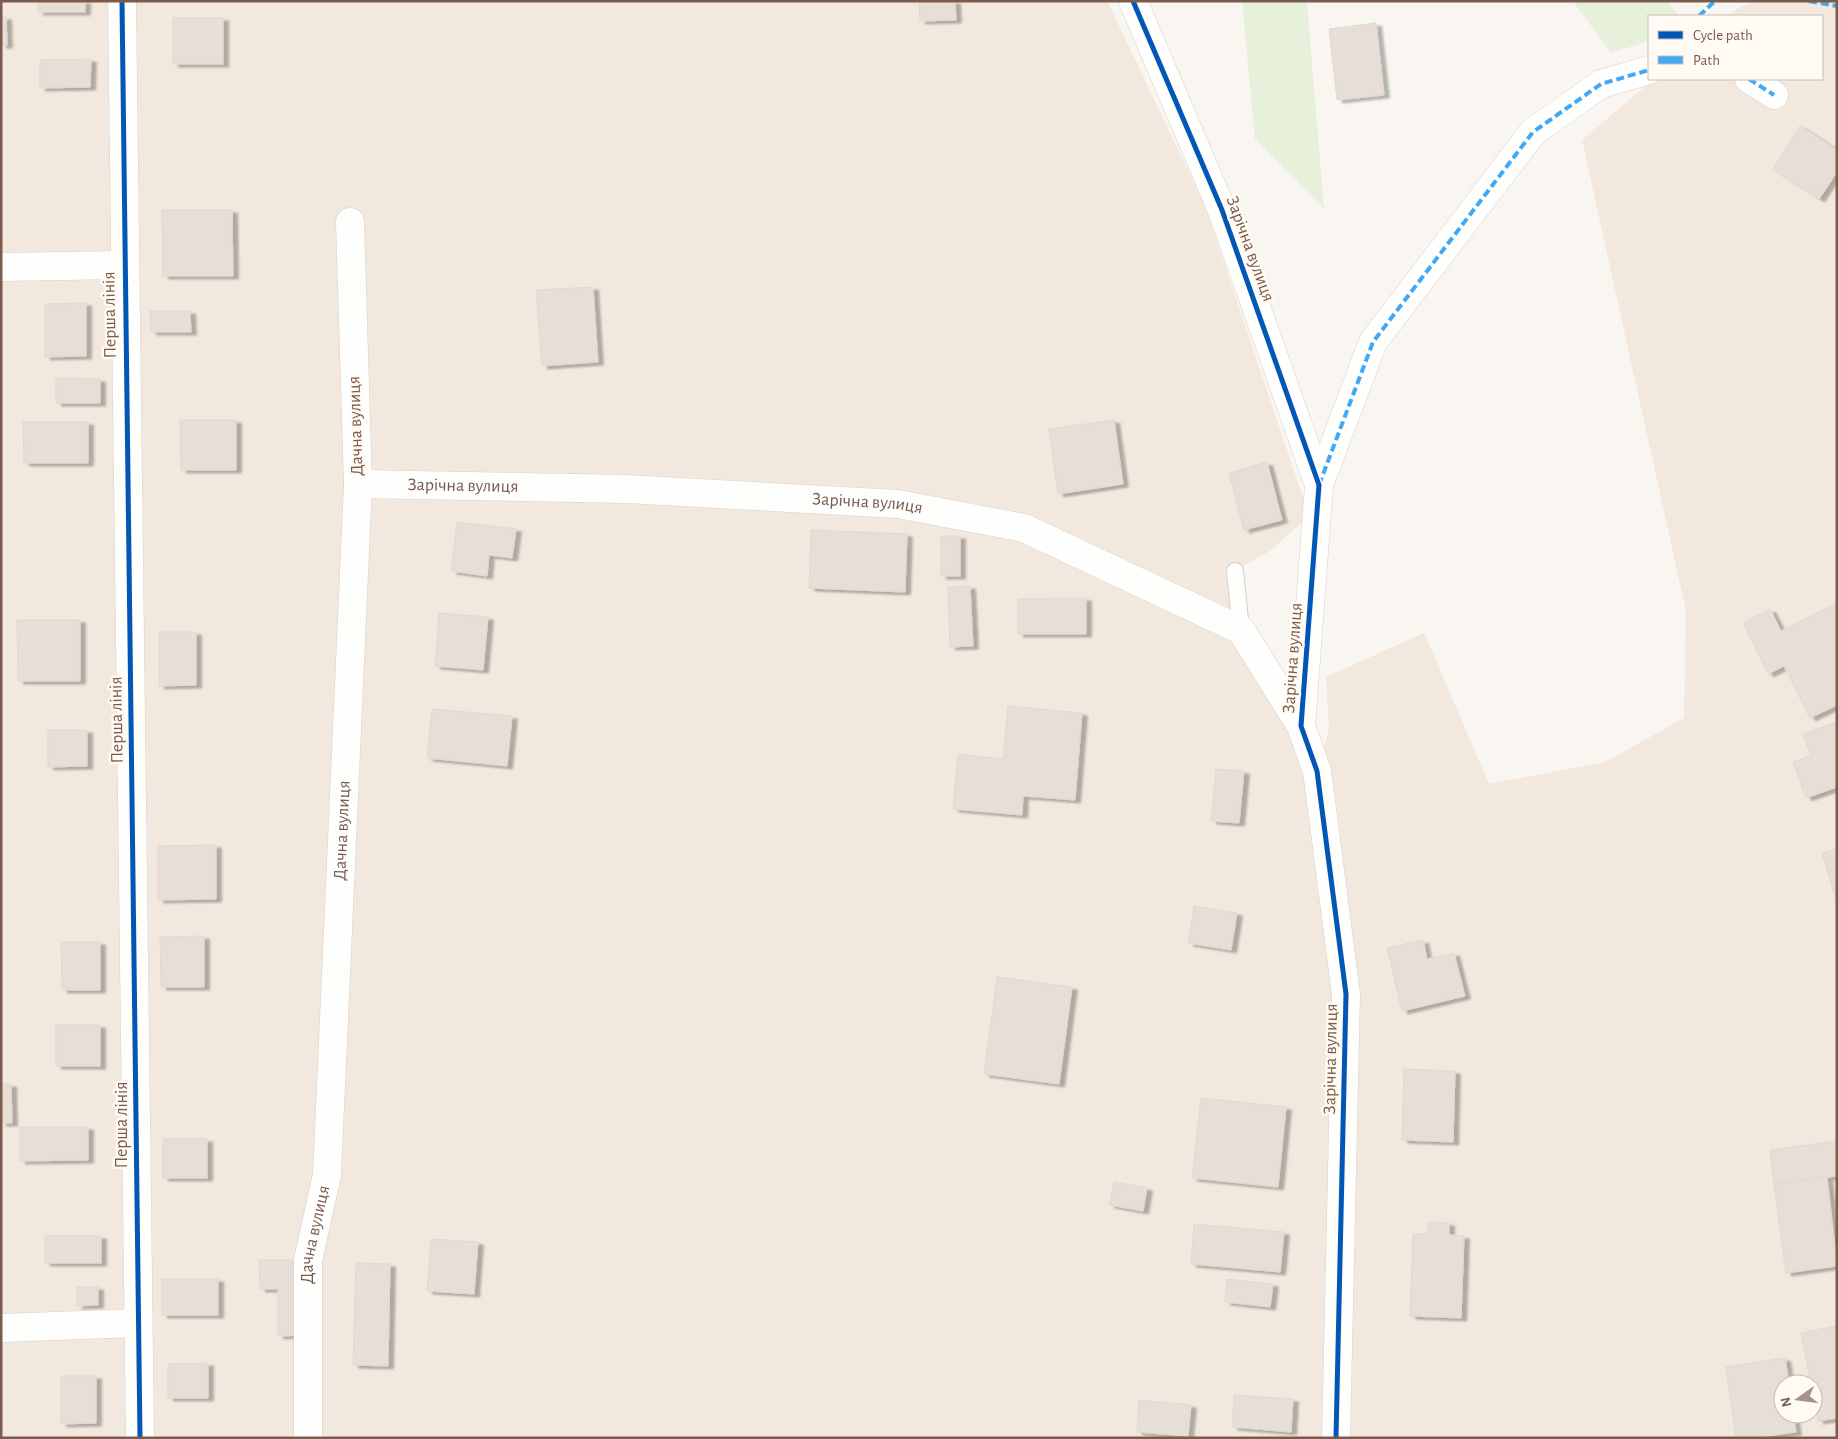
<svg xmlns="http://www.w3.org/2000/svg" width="1838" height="1439" font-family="'Alegreya Sans',sans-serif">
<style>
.residential{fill:#f2e8de;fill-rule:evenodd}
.green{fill:#e7f0db}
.building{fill:#e6ded7;stroke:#e2d8d2;filter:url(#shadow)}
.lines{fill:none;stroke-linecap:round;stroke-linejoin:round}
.lane-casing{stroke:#d7d1cb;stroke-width:18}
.street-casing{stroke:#d7d1cb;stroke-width:29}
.lane{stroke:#fefefd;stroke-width:16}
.street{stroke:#fefefd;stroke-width:28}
.quiet{stroke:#3fa9f5;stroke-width:4;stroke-dasharray:8 4;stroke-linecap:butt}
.cycleway-casing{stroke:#fffaf3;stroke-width:8}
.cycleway{stroke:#0057b8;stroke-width:5}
.labels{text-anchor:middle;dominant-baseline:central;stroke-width:5;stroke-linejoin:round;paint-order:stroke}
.street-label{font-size:18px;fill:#7a5c4d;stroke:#fffaf3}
</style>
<defs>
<filter id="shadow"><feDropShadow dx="5.5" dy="3" stdDeviation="1" flood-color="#0004"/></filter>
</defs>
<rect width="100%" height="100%" fill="#f9f5f0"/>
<path class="residential" d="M1,1h1106l98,205 104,310 -39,35 -35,20 6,59 77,140 11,-41 -3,-52 98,-44 65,151 116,-22 79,-44 2,-107 -104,-471 72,-61h168v-63h-94l13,-10 18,-5h78v1437h-1836zM1783,1384h30v30h-30z"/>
<g class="green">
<path d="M1242,1h69l-4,2 17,206 -69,-70z"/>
<path d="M1573,1h95l11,15h-30v25l-38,12z"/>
</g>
<g class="building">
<rect x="38" y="1" width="47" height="11"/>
<path d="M919,1h36l1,19 -36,1z"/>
<path d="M1,17h5l1,28h-6z"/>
<rect x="173" y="18" width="50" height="46"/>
<path d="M1376,23l8,72 -47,5 -8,-71z"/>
<path d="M91,59l-1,28 -50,1v-28z"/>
<path d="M1800,126l37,24v22l-18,27 -46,-30z"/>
<path d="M162,210h70l1,66h-70z"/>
<path d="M593,287l5,75 -56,4 -6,-76z"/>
<path d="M86,303v53l-41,1v-53z"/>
<path d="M150,311h40l1,21h-40z"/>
<path d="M56,378l44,1v24h-44z"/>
<path d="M180,420h56v50h-55z"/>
<path d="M1114,420l9,64 -65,10 -9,-65z"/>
<path d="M23,422h65v41h-64z"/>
<path d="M1267,462l15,58 -38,10 -15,-57z"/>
<path d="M457,522l59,7 -4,29 -23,-3 -2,21 -36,-5z"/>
<path d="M811,530l96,4 -2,58 -96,-4z"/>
<rect x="941" y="536" width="19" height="40"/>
<path d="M970,586l3,60 -23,1 -2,-60z"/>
<path d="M1086,598v36h-68v-35z"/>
<path d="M1837,603v102l-27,13 -26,-52 -16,8 -25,-51 27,-14 11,22z"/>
<path d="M439,613l49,4 -5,53 -48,-4z"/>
<path d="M17,620h63v61h-62z"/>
<path d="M159,632h37v53l-37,1z"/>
<path d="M1008,706l74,7 -7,87 -52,-4 -1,19 -69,-6 5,-55 45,5z"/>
<path d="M432,709l80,7 -5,50 -80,-8z"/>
<path d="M1837,722v65l-31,11 -13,-36 18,-7 -8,-21z"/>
<path d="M48,730h39v36l-39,1z"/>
<path d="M1216,769l28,2 -5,52 -28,-2z"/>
<path d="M216,845v54l-58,1v-54z"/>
<path d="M1837,849v54l-15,-50z"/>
<path d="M1194,906l43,7 -6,37 -43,-7z"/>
<path d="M204,936v51h-43l-1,-50z"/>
<path d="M1423,940l4,19 27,-6 11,43 -63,15 -15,-63z"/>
<path d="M61,942h39v48h-38z"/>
<path d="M997,977l75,10 -13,97 -75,-10z"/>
<rect x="56" y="1025" width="44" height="41"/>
<path d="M1404,1069l51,2 -2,71 -51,-2z"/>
<path d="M1,1084h10l1,39h-11z"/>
<path d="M1201,1098l85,9 -8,80 -86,-9z"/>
<path d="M20,1127h68v33l-68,1z"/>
<rect x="163" y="1139" width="44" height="39"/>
<path d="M1836,1141l1,35 -63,8 -4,-34z"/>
<path d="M1827,1177l10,89 -51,7 -12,-89z"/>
<path d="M1114,1182l33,6 -4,23 -34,-6z"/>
<path d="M1428,1222l21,1v12l15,1 -3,82 -51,-2 3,-82h15z"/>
<path d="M1194,1224l90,8 -4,40 -89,-8z"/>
<rect x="45" y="1236" width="56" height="27"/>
<path d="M431,1239l47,3 -4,52 -47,-3z"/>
<path d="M259,1260h46l1,75 -28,1v-47h-18z"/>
<path d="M356,1263l34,1 -2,102 -35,-1z"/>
<rect x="162" y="1279" width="56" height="36"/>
<path d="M1227,1279l46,5 -3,23 -45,-5z"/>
<path d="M77,1287h21v18l-21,1z"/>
<path d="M1837,1326v92l-19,3 -5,-37h-2l-10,-51z"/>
<path d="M1785,1358l4,26h-6v30h10l3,18 -42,6h-18l-10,-71z"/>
<path d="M208,1363v35h-40v-34z"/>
<path d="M61,1376h35v47l-35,1z"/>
<path d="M1234,1395l59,4 -2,33 -59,-5z"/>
<path d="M1139,1400l52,5 -3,31 -51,-4z"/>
</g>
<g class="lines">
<g class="lane-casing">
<path id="lane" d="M1235,571l6,59"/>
</g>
<g class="street-casing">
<g id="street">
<path d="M122,1l18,1437"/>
<path d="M1133,1l89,209 97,275 -18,241 16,45 29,223 -10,444"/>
<path d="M1749,79l25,16"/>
<path d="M1,267l122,-2"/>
<path id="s1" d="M358,484l269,5 271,15 126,24 217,102 60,96"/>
<path d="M1319,485l54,-143 160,-210 68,-48 48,-14"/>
<path d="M1,1328l136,-5"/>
<path id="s2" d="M308,1438v-178l19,-85 31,-691 -8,-262"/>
</g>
</g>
<use href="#lane" class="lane"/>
<use href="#street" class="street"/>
<g class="quiet">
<path d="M1809,1l28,5"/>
<path d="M1699,16l16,-15"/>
<path d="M1749,79l25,16"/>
<path d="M1319,485l54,-143 160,-210 68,-48 48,-14"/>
</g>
<g class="cycleway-casing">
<g id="cycleway">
<path d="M122,1l18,1437"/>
<path d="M1133,1l89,209 97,275 -18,241 16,45 29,223 -10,444"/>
</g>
</g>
<use href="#cycleway" class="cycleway"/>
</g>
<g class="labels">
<g class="street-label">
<text transform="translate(1250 249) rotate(70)">Зарічна вулиця</text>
<text transform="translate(110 315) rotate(-91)">Перша лінія</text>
<text transform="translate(356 426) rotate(-92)">Дачна вулиця</text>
<text stroke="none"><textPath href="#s1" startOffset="105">Зарічна вулиця</textPath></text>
<text stroke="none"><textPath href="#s1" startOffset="510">Зарічна вулиця</textPath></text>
<text transform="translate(1293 658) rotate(-86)">Зарічна вулиця</text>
<text transform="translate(117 720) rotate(-91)">Перша лінія</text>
<text stroke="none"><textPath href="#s2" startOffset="610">Дачна вулиця</textPath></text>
<text transform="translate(1331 1059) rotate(-89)">Зарічна вулиця</text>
<text transform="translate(122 1125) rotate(-90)">Перша лінія</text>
<text stroke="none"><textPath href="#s2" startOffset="204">Дачна вулиця</textPath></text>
</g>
</g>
<rect width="1838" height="1439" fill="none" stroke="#7a5c4d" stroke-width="5"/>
<rect x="1648" y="15" width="175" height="65" fill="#fffaf3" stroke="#cabbb1"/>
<rect x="1658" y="31" width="25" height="8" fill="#0057b8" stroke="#cabbb1"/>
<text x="1693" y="40" font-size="15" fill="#7a5c4d">Cycle path</text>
<rect x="1658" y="56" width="25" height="8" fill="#3fa9f5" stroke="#cabbb1"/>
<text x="1693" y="65" font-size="15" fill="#7a5c4d">Path</text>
<g transform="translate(1798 1399) rotate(256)"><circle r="24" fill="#fffaf3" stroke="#cabbb1"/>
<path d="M0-4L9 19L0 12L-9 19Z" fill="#a69286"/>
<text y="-8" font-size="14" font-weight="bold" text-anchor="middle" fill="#7a5c4d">N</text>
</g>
</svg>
